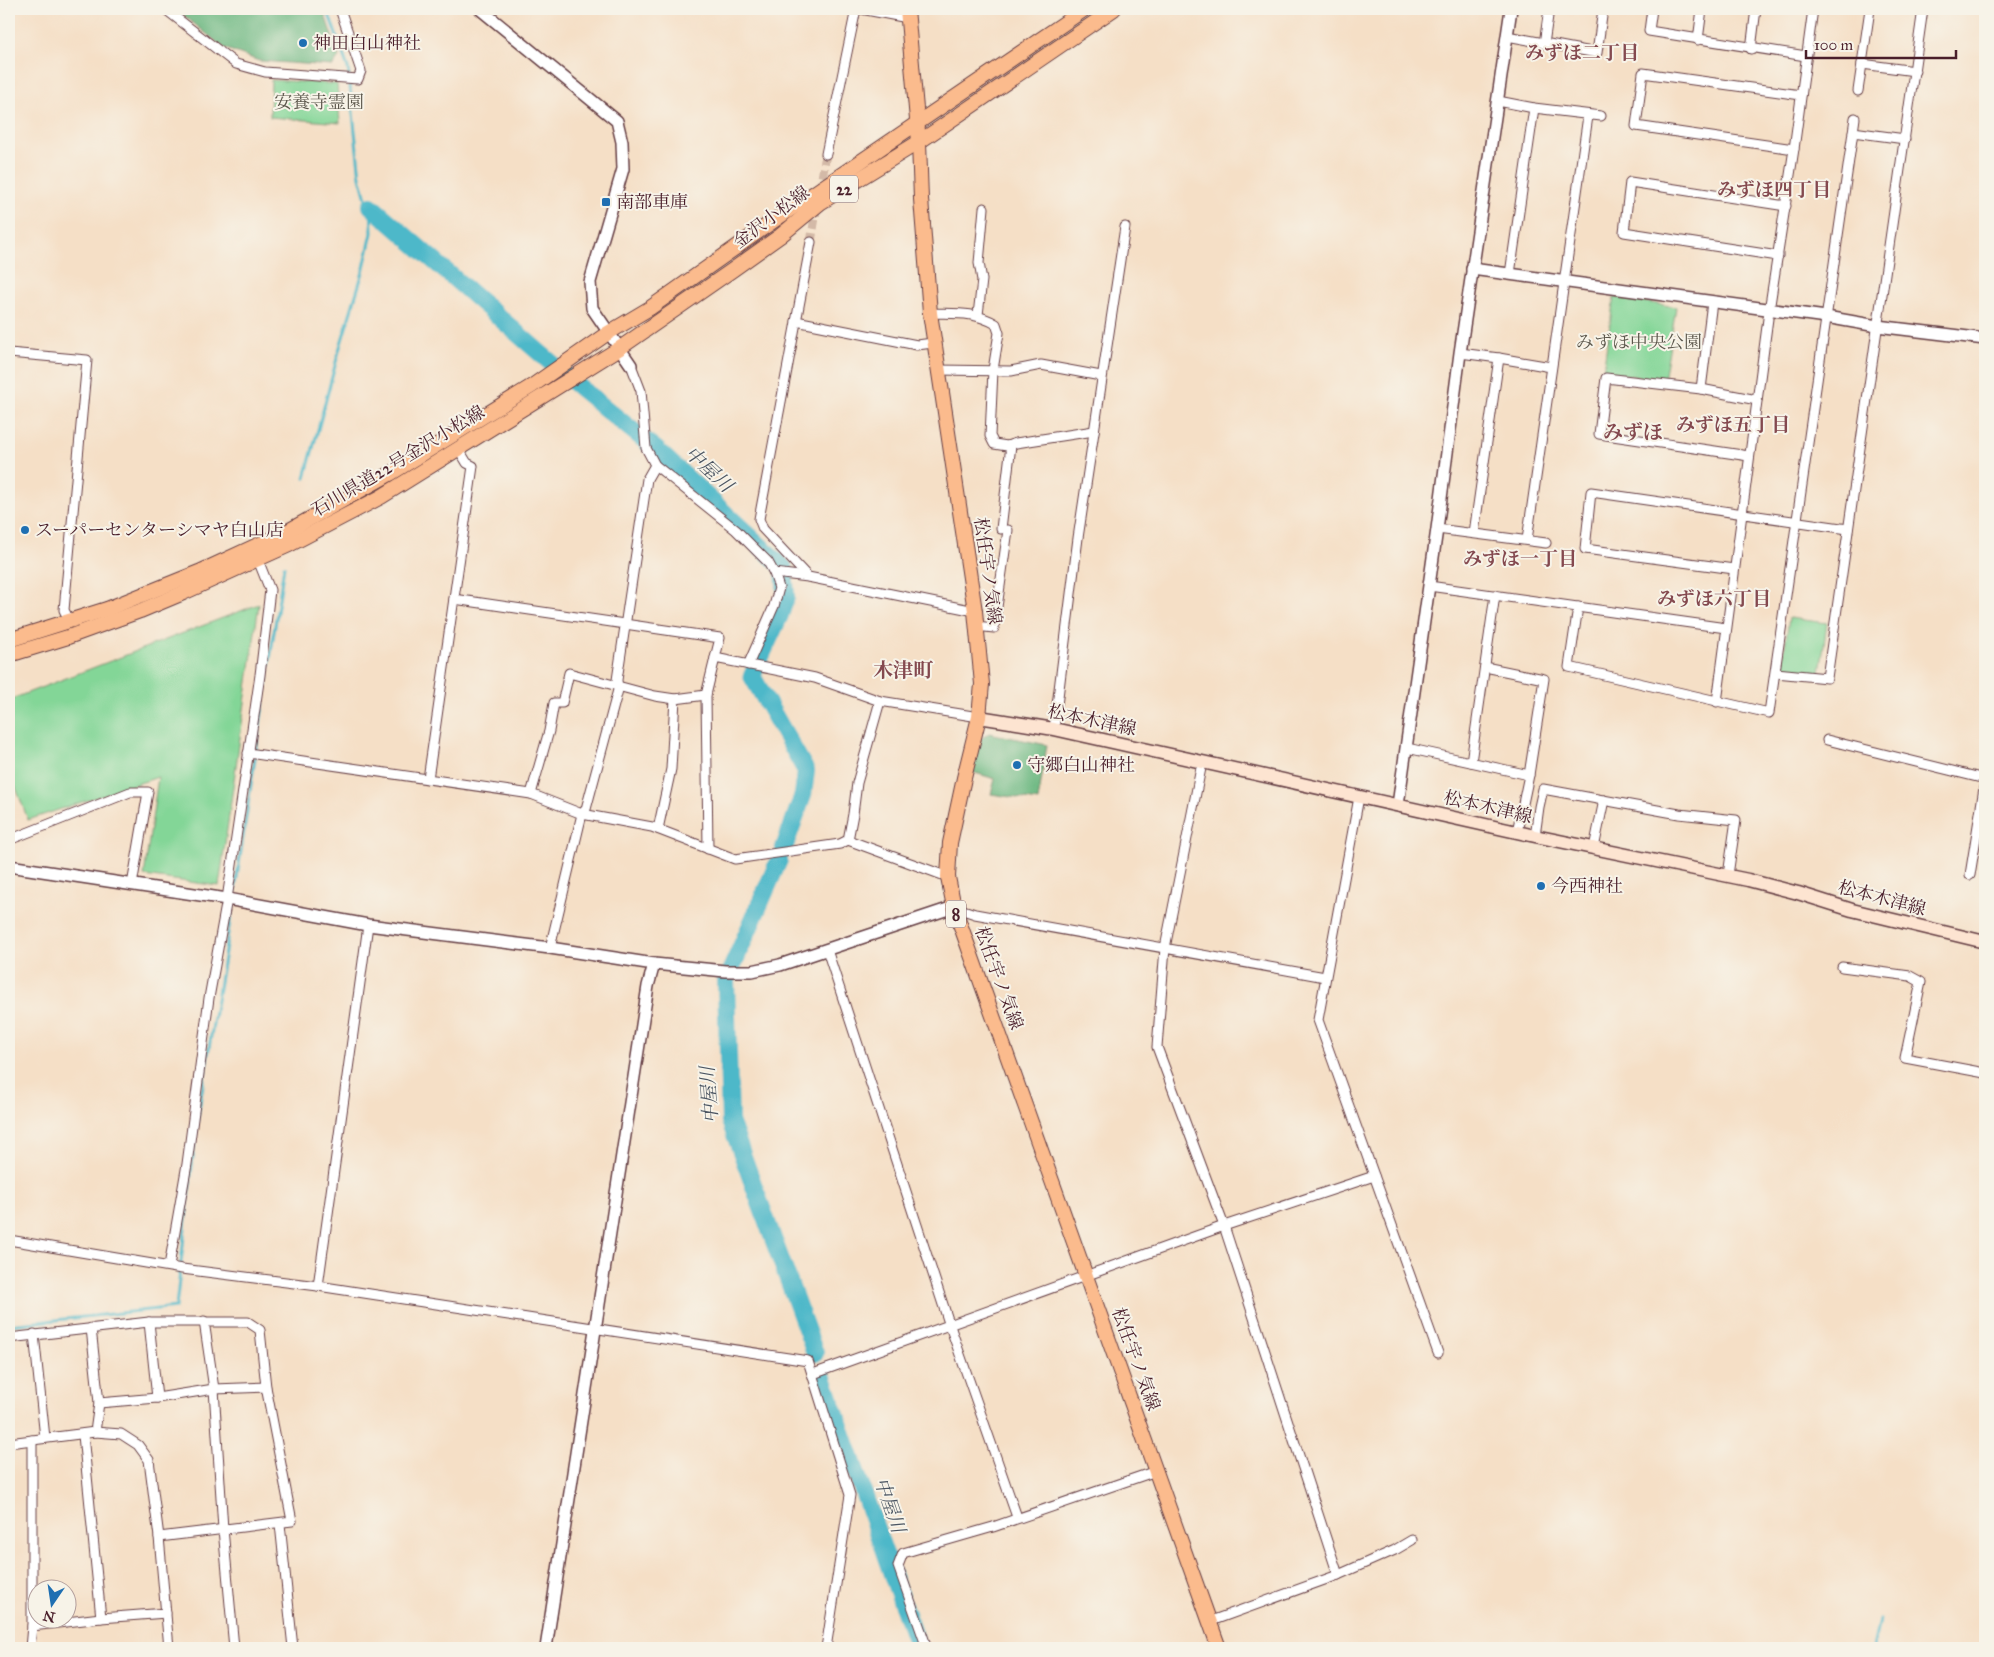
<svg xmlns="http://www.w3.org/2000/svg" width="1994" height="1657" font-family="'IM FELL Great Primer','Noto Serif JP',serif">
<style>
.green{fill:#83d697;stroke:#667a61}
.forest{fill:#6ab780;stroke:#5a6b56}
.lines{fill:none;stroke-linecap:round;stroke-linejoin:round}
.stream{stroke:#4db8c9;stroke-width:3}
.river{stroke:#4db8c9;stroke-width:18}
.minor-tunnel{stroke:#d3b9a7;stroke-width:9;stroke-dasharray:9 4.5;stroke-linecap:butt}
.minor-casing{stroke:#643c42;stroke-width:11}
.tertiary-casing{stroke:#643c42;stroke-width:14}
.secondary-casing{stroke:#643c42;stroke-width:15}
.primary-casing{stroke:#643c42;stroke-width:16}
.minor{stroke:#fff;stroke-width:9}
.tertiary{stroke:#fff;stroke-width:11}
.secondary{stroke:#fde4d1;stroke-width:12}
.primary{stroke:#fbbb8d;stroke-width:14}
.poi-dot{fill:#1f6fb2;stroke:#f7f3e8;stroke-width:2}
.labels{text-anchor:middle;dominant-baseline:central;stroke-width:4;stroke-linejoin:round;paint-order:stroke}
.shield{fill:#f7f3e8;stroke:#7e5f64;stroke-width:1}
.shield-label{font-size:16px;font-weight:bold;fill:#4a1f2b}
.poi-label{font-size:18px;fill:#4a1f2b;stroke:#f7f3e8;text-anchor:start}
.park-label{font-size:18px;fill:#5b564b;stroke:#f7f3e8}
.street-label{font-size:18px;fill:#4a1f2b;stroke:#f7f3e8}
.neighbourhood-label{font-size:19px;font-weight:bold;fill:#84494f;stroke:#f7f3e8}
.water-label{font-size:19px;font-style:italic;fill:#4b5562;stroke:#f7f3e8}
.quarter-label{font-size:20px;font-weight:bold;fill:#84494f;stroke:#f7f3e8}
</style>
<rect width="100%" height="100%" fill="#f7f3e8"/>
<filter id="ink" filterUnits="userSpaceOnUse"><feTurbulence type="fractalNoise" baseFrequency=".02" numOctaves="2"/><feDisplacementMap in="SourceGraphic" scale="10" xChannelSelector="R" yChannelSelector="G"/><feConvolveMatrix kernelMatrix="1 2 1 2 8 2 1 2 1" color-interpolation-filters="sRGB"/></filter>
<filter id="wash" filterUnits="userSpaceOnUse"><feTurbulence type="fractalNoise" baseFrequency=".0096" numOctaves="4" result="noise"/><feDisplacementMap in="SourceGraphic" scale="20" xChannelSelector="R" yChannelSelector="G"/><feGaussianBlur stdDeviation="1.12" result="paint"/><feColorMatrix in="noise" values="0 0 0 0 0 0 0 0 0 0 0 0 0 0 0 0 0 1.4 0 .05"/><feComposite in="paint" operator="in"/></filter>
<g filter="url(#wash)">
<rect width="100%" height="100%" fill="#f5dfc6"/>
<g class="green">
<path d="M271,80l66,4 3,39 -70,-6z"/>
<path d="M1614,297l62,10 -12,74 -61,-10z"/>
<path d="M259,604l-40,282 -75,-10 14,-99 -130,43 -19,-51v-69z"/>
<path d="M1789,618l38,5 -7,50 -38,-5z"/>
</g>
<g class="forest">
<path d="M176,9h147l16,48 -6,9 -74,-5 -35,-13z"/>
<path d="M989,733l58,12 -9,56 -47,-7 4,-15 -23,-7 7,-32z"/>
</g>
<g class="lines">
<g class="stream">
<path d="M305,478l35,-131 23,-75 9,-39 -1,-27 -5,-7 -6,-22 -12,-109 -21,-59"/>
<path d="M234,897l50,-331"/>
<path d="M9,1325l167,-18 21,-186 36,-218"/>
<path d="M1873,1648l6,-28"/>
</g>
<g class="river">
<path d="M371,206l208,181 79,64 126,117 2,29 -6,18 -28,61 54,95 -3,24 -19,53"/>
<path d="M779,860l-53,121 4,140 85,232"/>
<path d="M822,1375l96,273"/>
</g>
</g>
</g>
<g filter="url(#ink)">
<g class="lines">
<g class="minor-tunnel">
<path d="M820,190l6,-36"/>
<path d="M811,242l6,-37"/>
</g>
<g class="minor-casing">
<g id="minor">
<path d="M165,9l71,55 29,8 93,7 3,-8 -21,-62"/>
<path d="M861,9l47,9"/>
<path d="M1652,9l-3,22 157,25"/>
<path d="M1507,36l90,17 6,-44"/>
<path d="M1698,40l4,-31"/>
<path d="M1544,44l5,-35"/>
<path d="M1751,49l5,-40"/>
<path d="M1862,64l53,7"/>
<path d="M1858,91l12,-82"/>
<path d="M1498,101l36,7 67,8"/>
<path d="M1853,132l2,-14"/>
<path d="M1794,149l-158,-23 7,-53 158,22"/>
<path d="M826,154l30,-145"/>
<path d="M1778,256l-154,-24 6,-50 156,24"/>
<path d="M1510,274l24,-166"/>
<path d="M930,313c25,1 43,-2 66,11l3,9 -6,37 -3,66 4,8 13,2 9,-3 78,-12"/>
<path d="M978,315l4,-35 -3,-17 5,-55"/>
<path d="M796,321l121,24 16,-2"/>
<path d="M9,353l78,7 -23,250 5,10"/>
<path d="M1460,353l39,5 52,9"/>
<path d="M631,365l10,26 5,57 9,17 81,65 32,32 6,11 34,4 167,34"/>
<path d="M938,370l73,1 30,-6 60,11"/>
<path d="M1701,389l11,-87"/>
<path d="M1749,456l-150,-22 7,-56 95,11 56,11"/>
<path d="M1001,529l10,-84"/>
<path d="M1437,529l109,14"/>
<path d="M1474,533l25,-175"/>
<path d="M1527,540l61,-424"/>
<path d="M1734,569l-149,-20 6,-57 257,37"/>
<path d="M808,577l-45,-48 -4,-10 52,-277"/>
<path d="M1429,586l297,42"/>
<path d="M454,599l266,39 -5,20"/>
<path d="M1578,607l-9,60 200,46 84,-581 52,7"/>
<path d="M976,626l18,2 14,-98"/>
<path d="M748,665l26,-59 5,-18 -5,-15"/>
<path d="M1485,667l59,12 -15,96 -12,57"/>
<path d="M1776,673l51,5 96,-669"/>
<path d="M1717,702l52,-391 25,-162 19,-140"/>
<path d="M1054,729l24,-191 47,-311"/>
<path d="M1827,740l158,39"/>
<path d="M1407,748l122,27"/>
<path d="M248,753l283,41 51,20 70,13 83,32 105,-15 8,-4 100,37"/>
<path d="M1471,762l24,-167"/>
<path d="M1202,763l-37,185 -8,99 67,179 114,349"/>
<path d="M428,779l45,-313 -6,-3 -9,-15"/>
<path d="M531,794l18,-63 5,-28h8l7,-30 86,23 20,3"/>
<path d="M1359,797l-41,223 120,333"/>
<path d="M658,829l13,-60 4,-70 31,-4"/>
<path d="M1535,836l4,-29 4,-18 136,25 57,6 -8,55"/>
<path d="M9,840l121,-48h18l-16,93"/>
<path d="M848,840l5,-26 4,-31 23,-82"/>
<path d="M1594,848l10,-48"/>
<path d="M708,849l-2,-154 9,-37 100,20 65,23 99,16"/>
<path d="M1970,875l15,-93"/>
<path d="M954,907l21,7 350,63"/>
<path d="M550,948l32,-134 4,-5 32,-119 -1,-10 30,-201 8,-14"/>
<path d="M827,950l123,376 67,191"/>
<path d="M1842,967l68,9 11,6 -16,76 80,15"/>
<path d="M9,1240l173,29 136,17 490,75 42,134 -24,153"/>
<path d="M169,1266l18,-102 22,-166 18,-99 33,-224 10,-85 -12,-30"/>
<path d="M318,1286l50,-361"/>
<path d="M204,1321l10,68 9,140 11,119"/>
<path d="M149,1322l8,76"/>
<path d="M91,1328l8,75 -4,29"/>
<path d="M34,1334l11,104"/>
<path d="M9,1338l140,-16h99l12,8 6,57 26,134 -133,16"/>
<path d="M813,1374l411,-148 150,-50"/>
<path d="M99,1403l58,-5 57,-9 52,-2"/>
<path d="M83,1435l18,183"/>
<path d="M9,1443l86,-11 26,2 17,11 11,15 10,77 10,111"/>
<path d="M280,1524l13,124"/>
<path d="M1211,1621l127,-46 57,-25 17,-10"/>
<path d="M32,1626l69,-8 65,-5"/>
<path d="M30,1648l2,-22v-186"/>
<path d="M927,1648l-29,-82 5,-13 90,-26 163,-56"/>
</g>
</g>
<g class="tertiary-casing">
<g id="tertiary">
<path d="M480,9l137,112 5,21 1,27 -33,113 2,26 39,57"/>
<path d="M1472,269l354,48 51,9 108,13"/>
<path d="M1398,805l39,-276 23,-176 51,-344"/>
<path d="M9,866l218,33 141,26 182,23 104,16 71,7h27l28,-6 174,-58"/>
<path d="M546,1648l102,-662 6,-22"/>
</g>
</g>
<g class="secondary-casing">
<path id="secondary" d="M979,717l75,12 481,107 213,44 50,13 54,17 133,32"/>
</g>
<g class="primary-casing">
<g id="primary">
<path d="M907,9l12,133 2,57 9,114 45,298 7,73 -3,33 -15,61 -14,65 -2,34 6,30 265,741"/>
<path d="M9,640l98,-31 92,-37 87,-40 104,-58 142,-88 76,-53 42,-25 129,-91 306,-208"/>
<path d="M9,655l59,-18 72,-26 43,-18 106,-48 92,-48 239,-149 111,-77 49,-35 40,-33 99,-61 195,-133"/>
</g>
</g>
<use href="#minor" class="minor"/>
<use href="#tertiary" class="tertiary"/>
<use href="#secondary" class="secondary"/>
<use href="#primary" class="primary"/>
</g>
</g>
<g class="poi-dot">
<circle cx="303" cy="43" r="5"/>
<rect x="601" y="197" width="10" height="10" rx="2.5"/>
<circle cx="25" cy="530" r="5"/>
<circle cx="1017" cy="765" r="5"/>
<circle cx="1541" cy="886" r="5"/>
</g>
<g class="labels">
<g class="shield">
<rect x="830" y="175.5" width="28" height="27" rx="4"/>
<rect x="946" y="900.5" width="20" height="27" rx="4"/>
</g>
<g class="shield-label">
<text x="844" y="189">22</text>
<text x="956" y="914">8</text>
</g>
<g class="poi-label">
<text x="313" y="43">神田白山神社</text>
<text x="616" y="202">南部車庫</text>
<text x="35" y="530">スーパーセンターシマヤ白山店</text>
<text x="1027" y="765">守郷白山神社</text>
<text x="1551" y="886">今西神社</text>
</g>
<g class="park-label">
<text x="319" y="102">安養寺霊園</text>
<text x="1639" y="342">みずほ中央公園</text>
</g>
<g class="street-label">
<text transform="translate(771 217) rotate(-37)">金沢小松線</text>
<text transform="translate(398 461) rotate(-31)">石川県道22号金沢小松線</text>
<text transform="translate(988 571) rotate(82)">松任宇ノ気線</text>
<text transform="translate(1092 720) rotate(12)">松本木津線</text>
<text transform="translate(1488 807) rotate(13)">松本木津線</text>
<text transform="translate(1882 898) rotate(15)">松本木津線</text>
<text transform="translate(999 978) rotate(70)">松任宇ノ気線</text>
<text transform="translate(1136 1359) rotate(70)">松任宇ノ気線</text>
</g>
<g class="neighbourhood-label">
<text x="1582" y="52">みずほ二丁目</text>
<text x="1774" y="189">みずほ四丁目</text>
<text x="1733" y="424">みずほ五丁目</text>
<text x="1520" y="558">みずほ一丁目</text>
<text x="1714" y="598">みずほ六丁目</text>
</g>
<g class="water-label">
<text transform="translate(709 469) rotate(43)">中屋川</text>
<text transform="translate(709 1095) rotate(-94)">中屋川</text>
<text transform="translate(890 1505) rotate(71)">中屋川</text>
</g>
<g class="quarter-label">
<text x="1633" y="432">みずほ</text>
<text x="903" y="670">木津町</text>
</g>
</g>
<rect width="1994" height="1657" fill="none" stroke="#f7f3e8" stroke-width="30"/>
<g transform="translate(52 1604) rotate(193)"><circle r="24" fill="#f7f3e8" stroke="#b29e9c"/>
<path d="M0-4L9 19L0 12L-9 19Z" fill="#1f6fb2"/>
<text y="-8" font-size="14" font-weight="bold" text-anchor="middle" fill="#4a1f2b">N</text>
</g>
<path d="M1806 50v8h150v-8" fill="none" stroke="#4a1f2b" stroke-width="2.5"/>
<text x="1814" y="50" font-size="15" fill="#4a1f2b" stroke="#f7f3e8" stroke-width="4" paint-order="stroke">100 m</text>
</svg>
